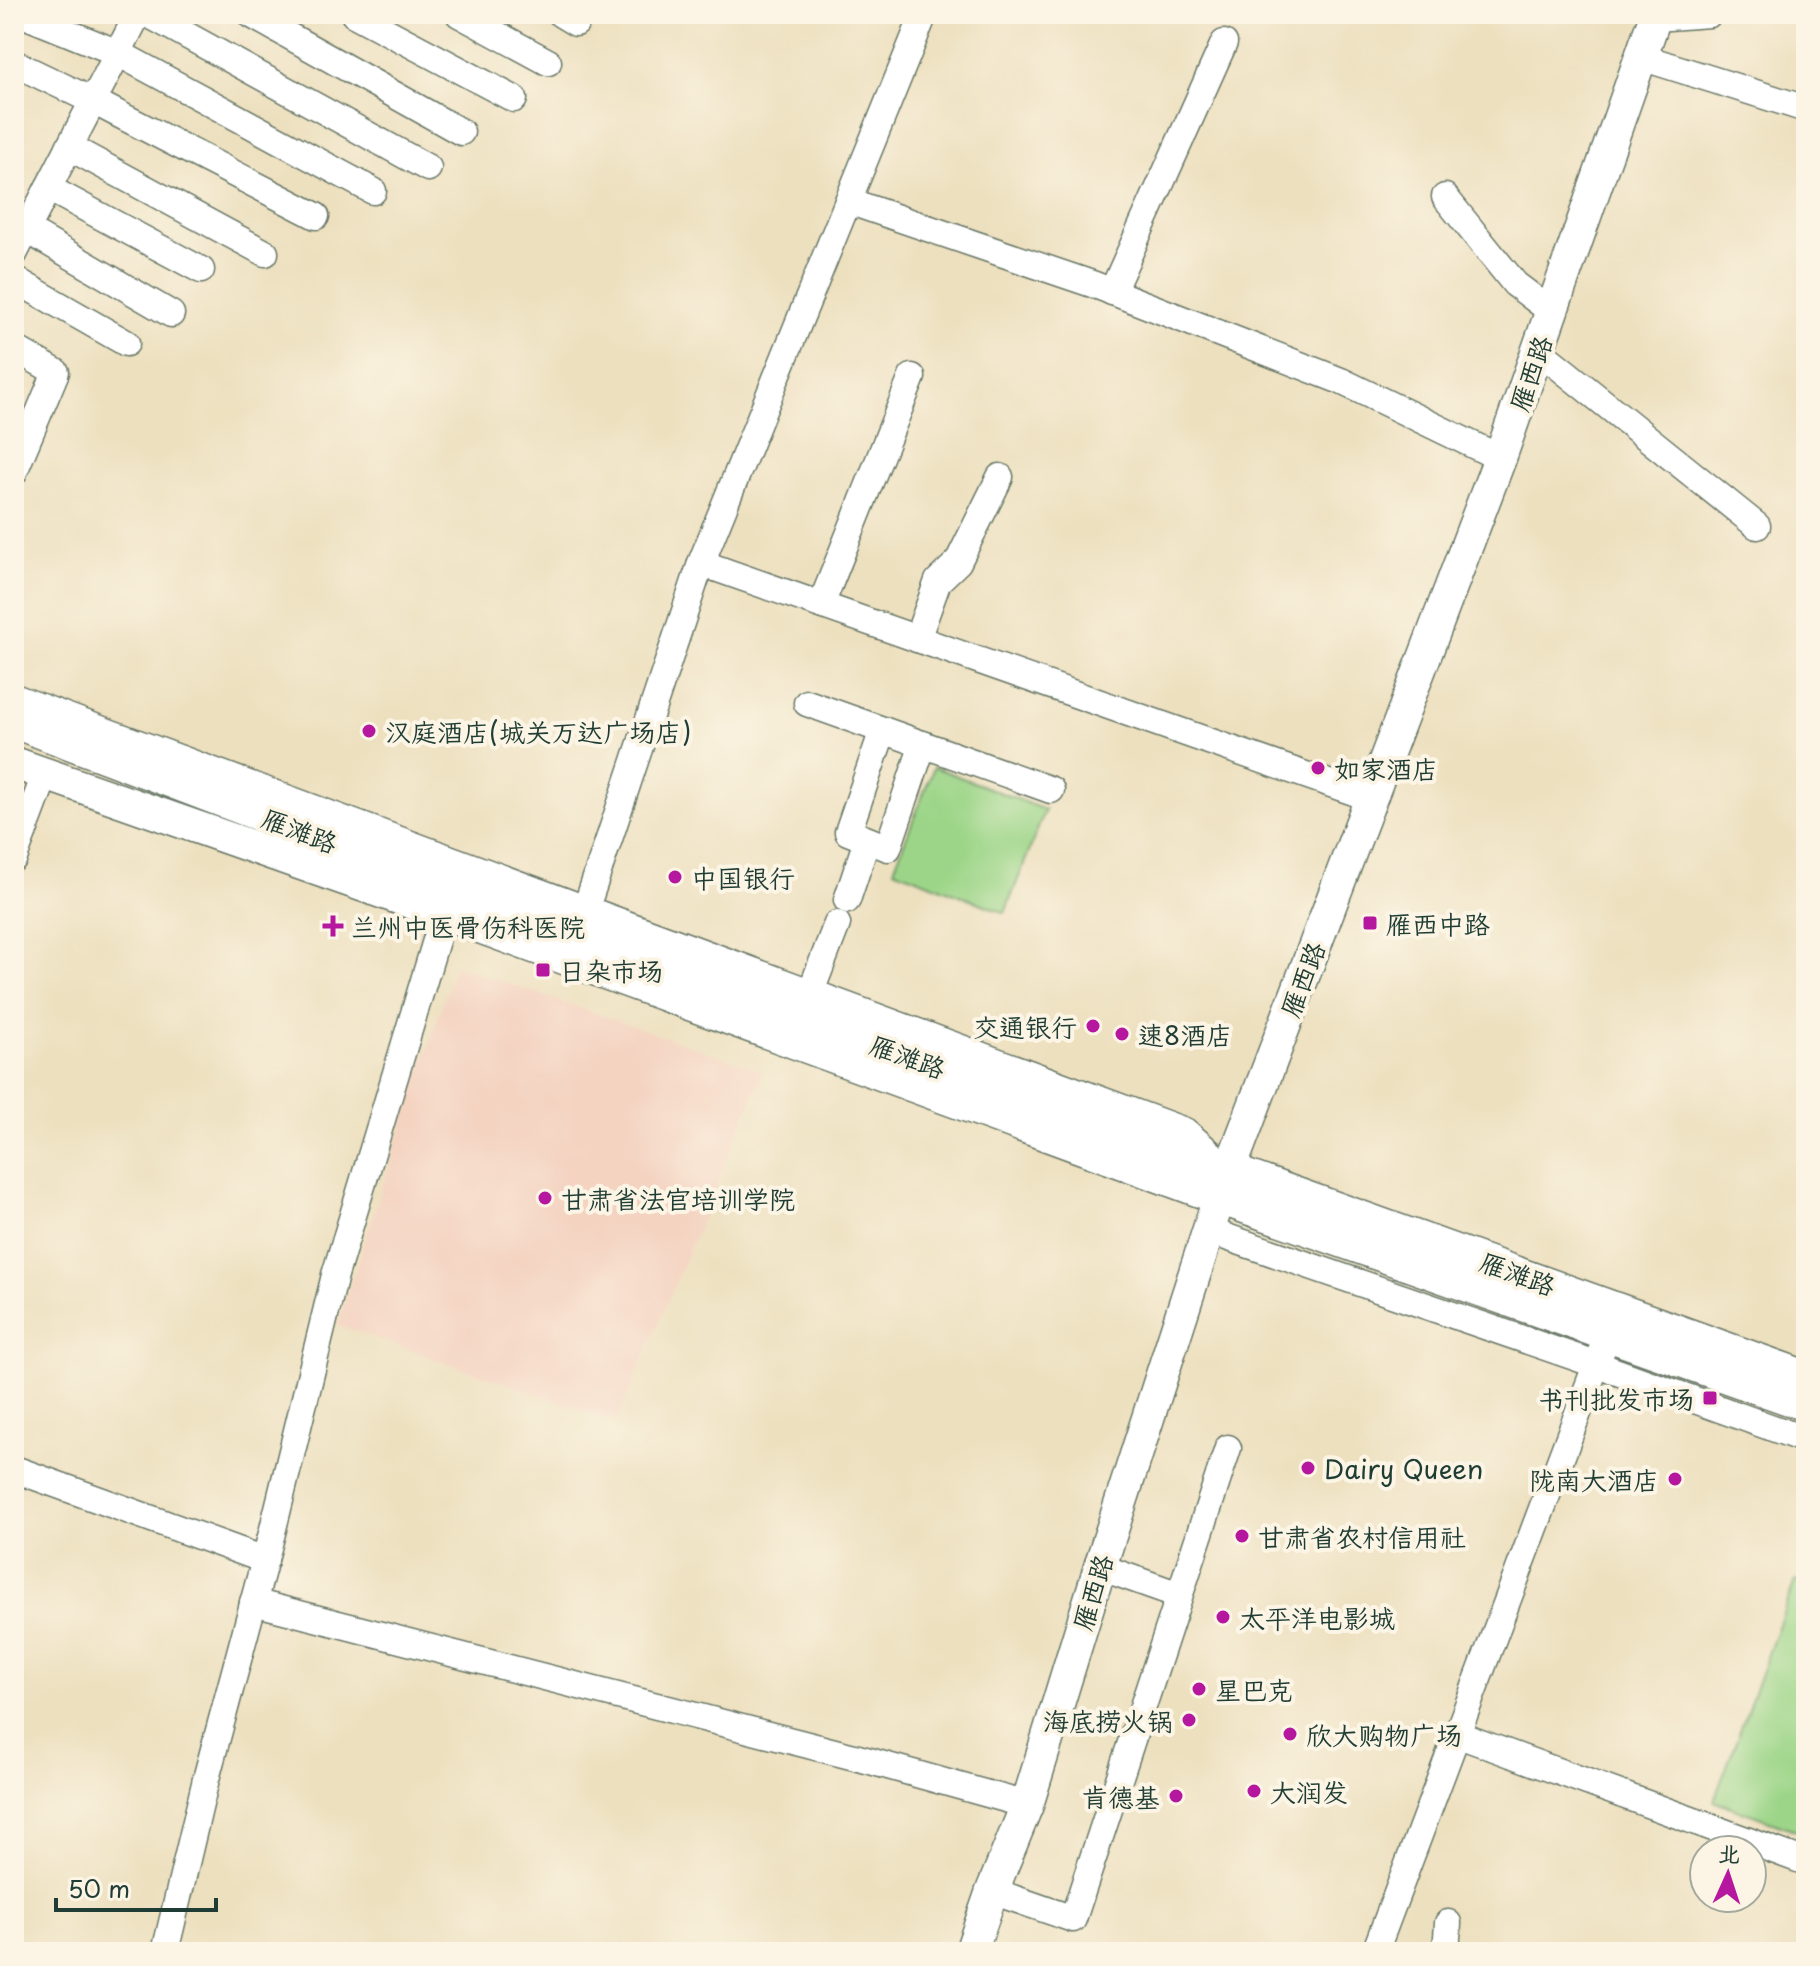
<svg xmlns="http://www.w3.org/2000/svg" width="1820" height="1966" font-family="'Playpen Sans','LXGW WenKai TC',sans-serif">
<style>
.built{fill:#f4d3c1}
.green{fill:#9cd588;stroke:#5e895e;stroke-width:2}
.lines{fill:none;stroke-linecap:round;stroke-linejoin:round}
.minor-casing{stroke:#677665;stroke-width:29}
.major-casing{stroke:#677665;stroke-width:35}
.minor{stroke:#fff;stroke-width:26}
.major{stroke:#fff;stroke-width:32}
.poi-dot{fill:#b5179e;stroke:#fcf5e5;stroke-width:3}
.labels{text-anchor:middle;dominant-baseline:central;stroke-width:8;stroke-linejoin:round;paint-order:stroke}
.street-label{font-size:26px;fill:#1f3d34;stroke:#fcf5e5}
.poi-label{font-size:26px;fill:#1f3d34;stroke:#fcf5e5;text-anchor:start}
</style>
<rect width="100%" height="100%" fill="#fcf5e5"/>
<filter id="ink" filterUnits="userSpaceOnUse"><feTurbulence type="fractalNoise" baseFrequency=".0125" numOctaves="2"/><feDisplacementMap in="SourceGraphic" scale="16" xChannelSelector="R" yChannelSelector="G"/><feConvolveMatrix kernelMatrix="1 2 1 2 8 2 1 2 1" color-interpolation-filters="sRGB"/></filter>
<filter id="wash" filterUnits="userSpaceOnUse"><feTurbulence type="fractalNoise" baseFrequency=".006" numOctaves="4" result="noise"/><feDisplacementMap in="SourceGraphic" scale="32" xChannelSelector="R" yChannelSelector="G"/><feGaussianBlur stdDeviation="1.8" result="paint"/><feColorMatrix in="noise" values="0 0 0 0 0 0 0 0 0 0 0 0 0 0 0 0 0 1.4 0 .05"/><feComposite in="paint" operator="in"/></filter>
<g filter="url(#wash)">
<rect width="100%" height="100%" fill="#ede0bf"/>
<path class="built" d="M455,965l309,106 -147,351 -280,-97z"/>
<g class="green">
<path d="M934,767l111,43 -40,103 -111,-44z"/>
<path d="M1795,1581l11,4v249l-92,-33z"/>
</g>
</g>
<g filter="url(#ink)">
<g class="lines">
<g class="minor-casing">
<g id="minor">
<path d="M22,14l96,39 255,138"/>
<path d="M148,14l280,154"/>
<path d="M250,14l211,118"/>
<path d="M354,14l160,85"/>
<path d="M459,14l89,48"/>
<path d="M561,14l15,9"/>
<path d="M1655,18l54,-4"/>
<path d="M1641,57l165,52"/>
<path d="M14,63l79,38 223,115"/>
<path d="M69,147l196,106"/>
<path d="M48,188l153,82"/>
<path d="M1445,197l70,87 37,28"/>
<path d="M848,201l247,84 246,96 159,77"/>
<path d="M27,230l144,84"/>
<path d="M14,254l124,-240"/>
<path d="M14,279l112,64"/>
<path d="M1112,292l112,-249"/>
<path d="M14,348l42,24 -42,100"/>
<path d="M1538,350l219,176"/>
<path d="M701,563l670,235"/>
<path d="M821,605l91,-228"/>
<path d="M917,639l21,-58 20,-19 42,-85"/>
<path d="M14,697l1171,434 39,34"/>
<path d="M807,703l244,87"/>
<path d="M883,730l-35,102 40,16 35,-104"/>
<path d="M14,858l31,-83"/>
<path d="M847,900l20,-60"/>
<path d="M581,923l120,-360 223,-549"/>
<path d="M805,1007l32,-83"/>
<path d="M1209,1231l386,133 211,76"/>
<path d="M14,1469l251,91"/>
<path d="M1100,1567l79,28"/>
<path d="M253,1602l617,159 157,44"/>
<path d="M1456,1734l350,128"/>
<path d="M992,1891l81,28 155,-471"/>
<path d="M165,1952l41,-173 66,-246 63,-258 109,-361"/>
<path d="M1375,1952l232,-616"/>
<path d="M1446,1952l2,-29"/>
</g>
</g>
<g class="major-casing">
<g id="major">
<path d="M14,722l562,213 551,202 103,33 576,207"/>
<path d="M14,763l430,151 775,284 587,207"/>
<path d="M971,1952l21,-61 35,-86 73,-238 119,-369 281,-740 156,-444"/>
</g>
</g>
<use href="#minor" class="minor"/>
<use href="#major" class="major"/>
</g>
</g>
<g class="poi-dot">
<circle cx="369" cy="731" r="8"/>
<circle cx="1318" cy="768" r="8"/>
<circle cx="675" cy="877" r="8"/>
<rect x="1362" y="915" width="16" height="16" rx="4"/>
<path d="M329 914h8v8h8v8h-8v8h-8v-8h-8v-8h8z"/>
<rect x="535" y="962" width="16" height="16" rx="4"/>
<circle cx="1093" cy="1026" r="8"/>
<circle cx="1122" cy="1034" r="8"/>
<circle cx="545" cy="1198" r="8"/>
<rect x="1702" y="1390" width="16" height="16" rx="4"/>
<circle cx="1308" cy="1468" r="8"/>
<circle cx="1675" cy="1479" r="8"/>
<circle cx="1242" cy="1536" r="8"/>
<circle cx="1223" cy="1617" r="8"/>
<circle cx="1199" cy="1689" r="8"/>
<circle cx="1189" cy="1720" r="8"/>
<circle cx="1290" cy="1734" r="8"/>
<circle cx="1254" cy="1791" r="8"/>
<circle cx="1176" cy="1796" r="8"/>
</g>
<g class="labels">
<g class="street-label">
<text transform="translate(1530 373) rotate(-71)">雁西路</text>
<text transform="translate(300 830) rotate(21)">雁滩路</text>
<text transform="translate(1302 979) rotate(-69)">雁西路</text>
<text transform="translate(908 1056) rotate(20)">雁滩路</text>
<text transform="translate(1518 1273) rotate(20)">雁滩路</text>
<text transform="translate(1092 1592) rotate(-73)">雁西路</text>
</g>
<g class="poi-label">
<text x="385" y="731">汉庭酒店(城关万达广场店)</text>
<text x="1334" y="768">如家酒店</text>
<text x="691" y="877">中国银行</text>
<text x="1386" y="923">雁西中路</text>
<text x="351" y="926">兰州中医骨伤科医院</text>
<text x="559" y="970">日杂市场</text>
<text x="1077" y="1026" text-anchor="end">交通银行</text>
<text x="1138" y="1034">速8酒店</text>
<text x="561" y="1198">甘肃省法官培训学院</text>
<text x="1694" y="1398" text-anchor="end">书刊批发市场</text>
<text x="1324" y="1468">Dairy Queen</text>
<text x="1659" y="1479" text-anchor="end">陇南大酒店</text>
<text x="1258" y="1536">甘肃省农村信用社</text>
<text x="1239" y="1617">太平洋电影城</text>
<text x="1215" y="1689">星巴克</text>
<text x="1173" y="1720" text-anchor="end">海底捞火锅</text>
<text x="1306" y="1734">欣大购物广场</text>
<text x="1270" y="1791">大润发</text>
<text x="1160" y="1796" text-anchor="end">肯德基</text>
</g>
</g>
<rect width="1820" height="1966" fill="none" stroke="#fcf5e5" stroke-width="48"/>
<g transform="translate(1728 1874) rotate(3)"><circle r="38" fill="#fcf5e5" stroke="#a4ab9e" stroke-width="2"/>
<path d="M0-6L14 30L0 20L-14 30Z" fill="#b5179e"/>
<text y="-12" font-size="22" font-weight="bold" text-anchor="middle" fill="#1f3d34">北</text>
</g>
<path d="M56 1898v12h160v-12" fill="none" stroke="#1f3d34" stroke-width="4"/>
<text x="68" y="1898" font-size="24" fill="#1f3d34" stroke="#fcf5e5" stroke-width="6" paint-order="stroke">50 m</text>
</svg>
